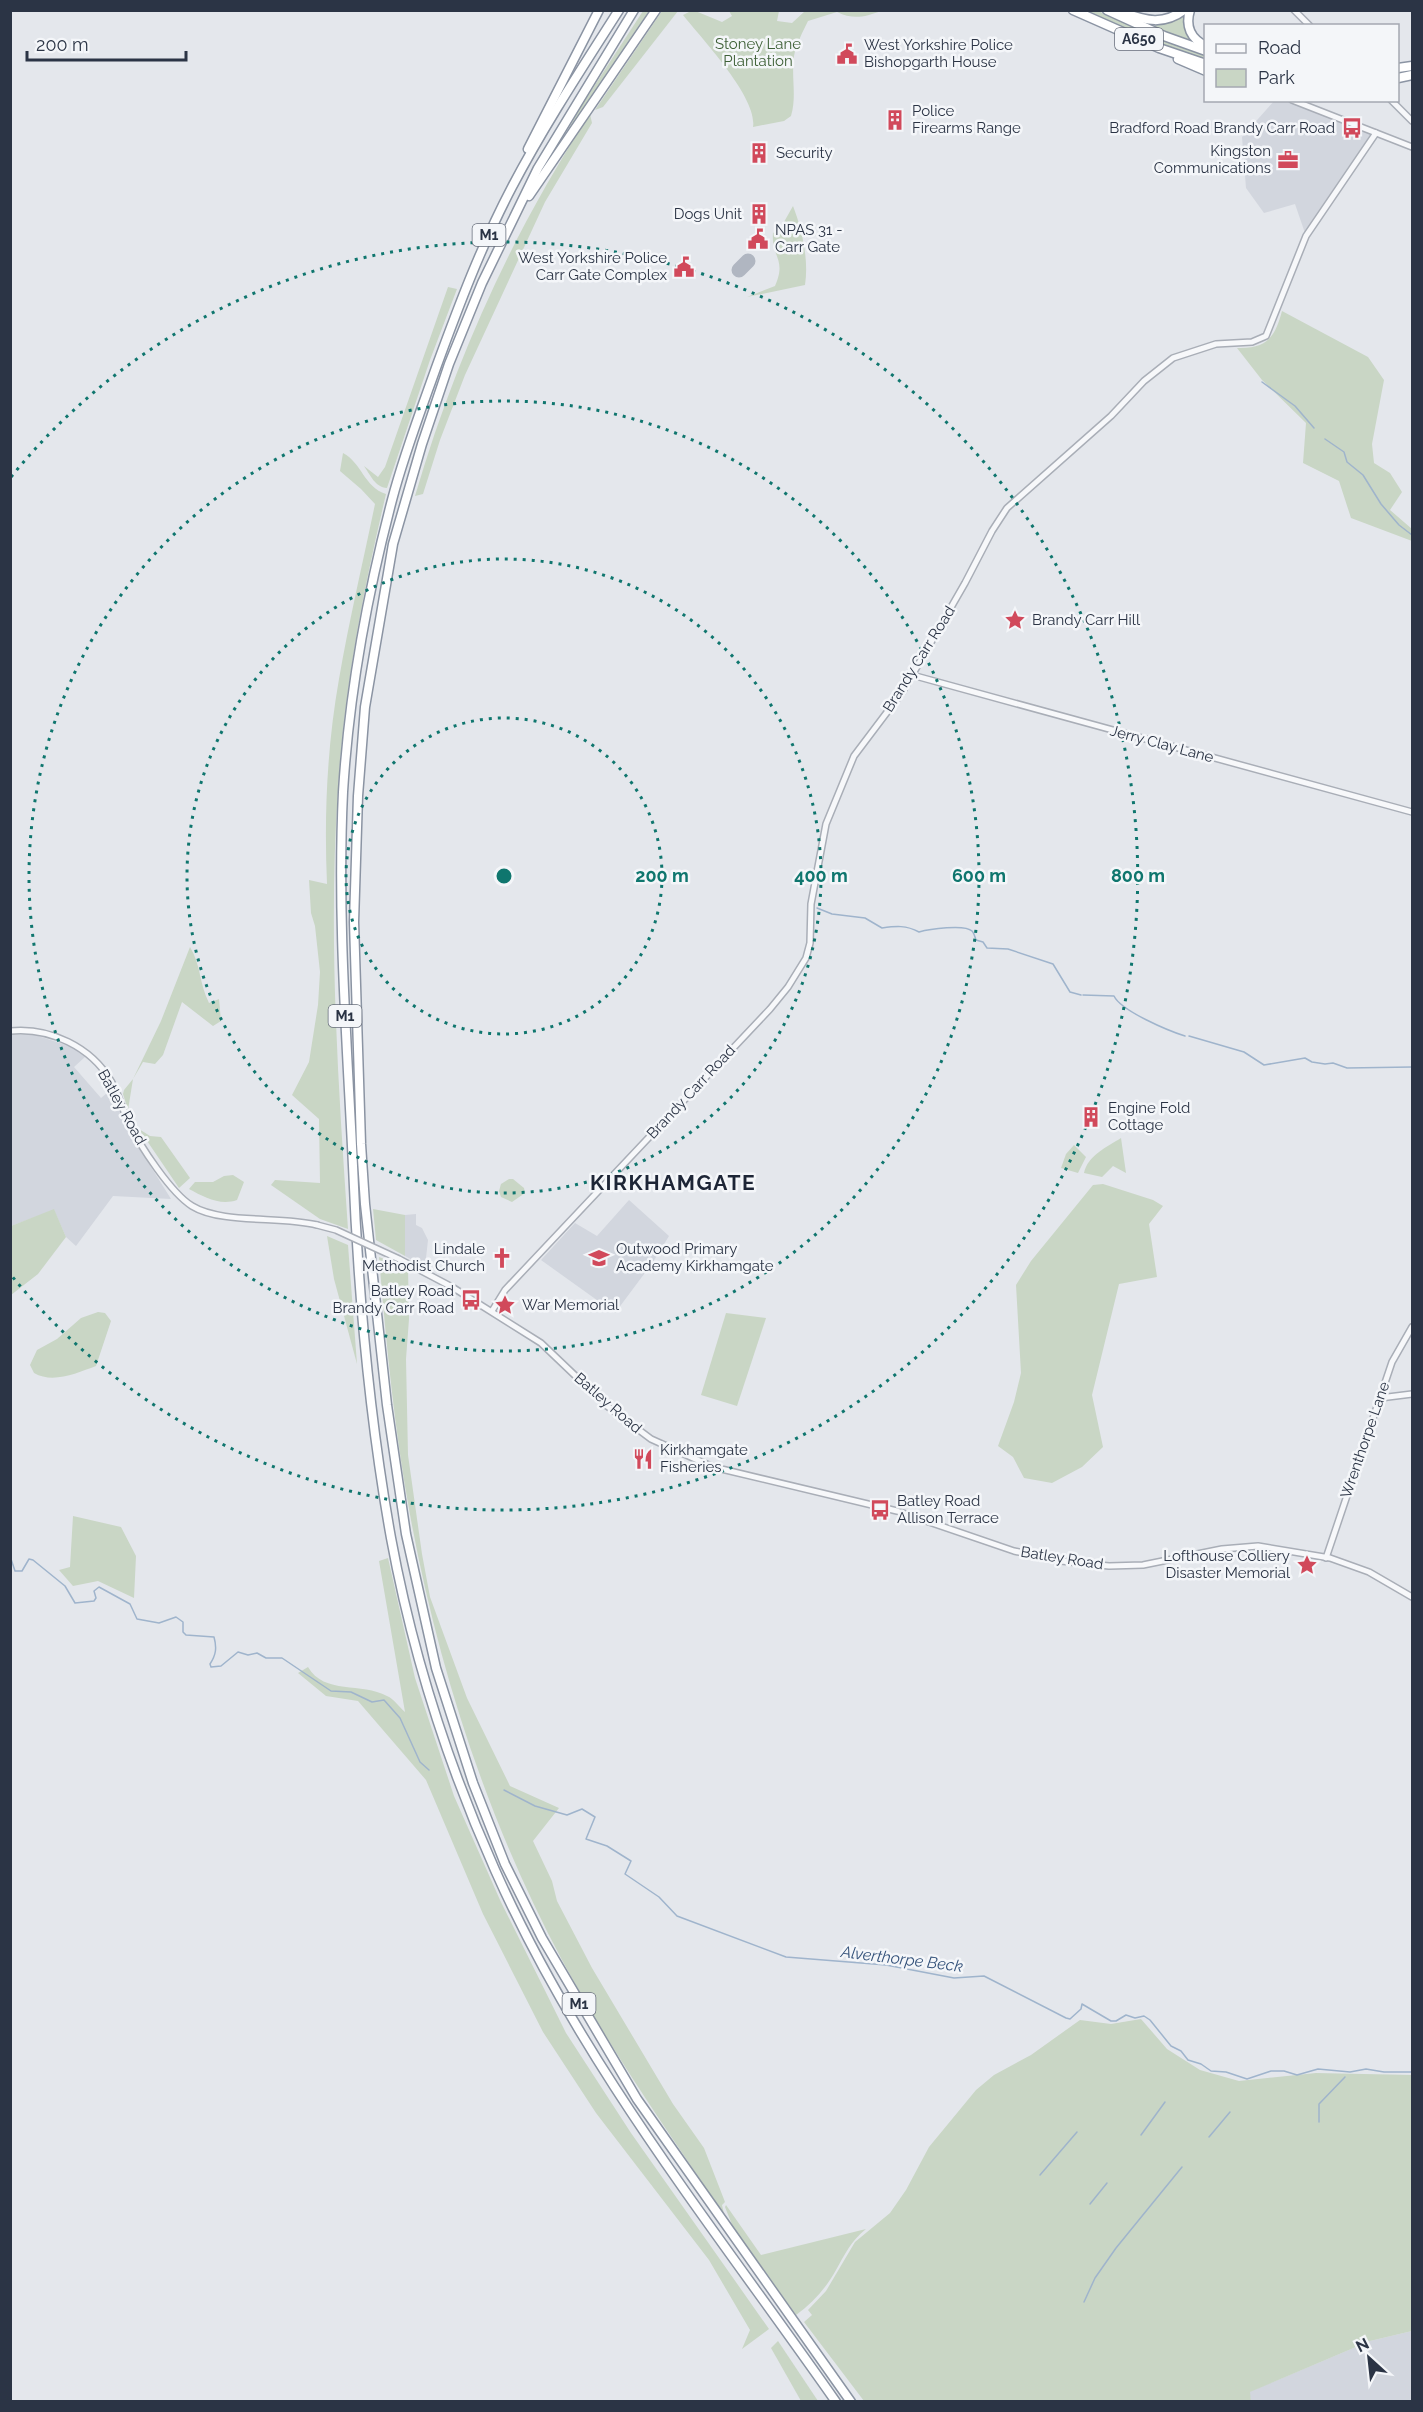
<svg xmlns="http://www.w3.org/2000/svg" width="1423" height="2412" font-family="Raleway,sans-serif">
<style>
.built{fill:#d2d6de}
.green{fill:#c9d6c5}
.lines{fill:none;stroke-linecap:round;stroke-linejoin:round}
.stream{stroke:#9fb4cc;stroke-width:1.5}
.taxiway{stroke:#b0b6c1;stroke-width:15}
.minor-casing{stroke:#a9aeb7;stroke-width:8}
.highway-casing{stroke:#8b94a3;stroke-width:11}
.minor{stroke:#f7f8fa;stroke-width:5}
.highway{stroke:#fff;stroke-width:8}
.minor-bridge-casing{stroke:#a9aeb7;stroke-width:8;stroke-linecap:butt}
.minor-bridge{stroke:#f7f8fa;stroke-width:5}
.ring{fill:none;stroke:#0f766e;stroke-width:3;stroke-dasharray:3 6}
.labels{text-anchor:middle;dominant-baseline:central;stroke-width:5;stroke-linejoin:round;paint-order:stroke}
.shield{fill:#f4f6f9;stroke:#676e7b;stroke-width:1.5}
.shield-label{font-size:14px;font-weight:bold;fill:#2b3445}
.park-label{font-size:15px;fill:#3f6138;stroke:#f4f6f9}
.poi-label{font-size:15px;fill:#2b3445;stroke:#f4f6f9;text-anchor:start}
.street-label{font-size:15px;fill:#2b3445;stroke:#f4f6f9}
.water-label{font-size:16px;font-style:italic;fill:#34527a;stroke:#f4f6f9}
.district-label{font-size:21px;font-weight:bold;letter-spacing:1.5px;fill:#1d2536;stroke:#f4f6f9}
.centre{fill:#0f766e;stroke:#f4f6f9;stroke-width:3}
.ring-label{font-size:18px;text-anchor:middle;font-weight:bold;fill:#0f766e;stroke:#f4f6f9;stroke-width:5;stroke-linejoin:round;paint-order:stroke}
</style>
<rect width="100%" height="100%" fill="#e4e7ec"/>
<g class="built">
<path d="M1275,100l17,1 84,32 -70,103 -11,-32 -31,9 -18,-25 -4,-51z"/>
<path d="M32,1034l37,12 17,10 -12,11 27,31 11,-9 11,33 48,77 -58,-3 -37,50 -10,-9 -12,-27 -43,16v-191z"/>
<path d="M629,1200l40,36 -16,26 -38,51 -74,-53 34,-37 22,13z"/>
<path d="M416,1214v11l6,3 6,12 -3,27 -20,-11v-41z"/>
<path d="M1412,2331v70h-161l-2,-9 121,-51z"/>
</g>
<g class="green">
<path d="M693,10l29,12 10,-6 -3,-5h50l-2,10 15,2 13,-12h76c-16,6 -28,9 -44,1l-29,9c-5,10 -12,24 -14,35 -3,21 3,40 -3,60l-7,5 -31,6c5,-29 -51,-88 -70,-112z"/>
<path d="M643,11h9l-90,130 16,-30z"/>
<path d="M662,11h16l-75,96 -8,3z"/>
<path d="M1082,11h16l65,28 42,16v5l-60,-22z"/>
<path d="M1184,15l10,26 -2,2 -41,-17 20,-5z"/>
<path d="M590,114l2,9 -47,79 -80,173 -25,65 -17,54 -8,2c40,-136 97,-263 175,-382z"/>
<path d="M793,206c9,23 16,54 12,79l-58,12 28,-11c12,-27 -4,-29 -2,-53l7,-4z"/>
<path d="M448,287l9,2 -27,71 -43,128c-12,-1 -16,-12 -23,-22l14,11 7,-10z"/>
<path d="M1282,311l86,46 16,23 -12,64 2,19 16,10 12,19 -12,18 22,19v12l-61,-23 -12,-37 -36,-18 3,-40 -44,-43 -25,-32c29,1 38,-10 45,-37z"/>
<path d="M343,453c19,10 21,34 43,41 -23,97 -42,195 -48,295 -10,146 0,294 10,440l-28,-10 -49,-34 4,-5 45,3 -1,-64 -27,-24 17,-33 9,-57 2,-33 -5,-46 -4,-13 -2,-33 18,4c-3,-69 0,-137 12,-205 10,-58 24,-117 36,-175l-14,-15 -21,-18z"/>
<path d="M190,947c11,18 9,36 19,56l10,-4 2,22 -8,5 -31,-24 -19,53 -8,9 -12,-2 -10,17 -5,31 -5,-16 1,-4 9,-11 28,-58z"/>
<path d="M139,1129l11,7 11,1 29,41 -11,10z"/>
<path d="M1121,1138l5,35 -13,-7 -11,11 -18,-4c4,-18 23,-26 37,-35z"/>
<path d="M1074,1145l12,12 -8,16 -17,-5 5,-14z"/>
<path d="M233,1175l11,7 -7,18c-17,6 -33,-3 -48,-11l6,-7h18l11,-6z"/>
<path d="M509,1179h4l11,9 1,5 -13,9 -11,-5 -2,-6 2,-7z"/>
<path d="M1103,1184l50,16 10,6 -14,18 8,53 -38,7 -27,111 11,52 -21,20 -30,16 -28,-5 -11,-21 -15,-11 16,-44 7,-29 -5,-88 15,-24 62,-76z"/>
<path d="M54,1209l12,28 -28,37 -27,21v-69z"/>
<path d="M373,1209l32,6v41l-29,-16z"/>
<path d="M327,1236l21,9 9,119 -23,-85z"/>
<path d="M379,1257l29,11 1,51 -3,40 2,96 14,99 8,43 37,101 43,88 49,22 -26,33 19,40 5,20 35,67 81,136 31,44 21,54 -3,3 2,9c-57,-83 -114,-165 -162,-254 -75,-140 -125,-295 -153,-451 -15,-83 -23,-168 -30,-252z"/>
<path d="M98,1312l7,1 6,8 -15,45c-19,7 -43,18 -62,7l-4,-8 7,-15 20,-11 24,-21z"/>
<path d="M726,1313l40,5 -29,88 -36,-11z"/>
<path d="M73,1516l48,11 15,29 -2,42 -36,-17 -25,5 -14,-16 11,-3z"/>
<path d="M388,1558l27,120 39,118 46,104 66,133 65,100 138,196 -27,20 8,-19 -41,-70 -113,-147 -53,-81 -60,-118 -57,-134 -68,-79 -32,-5 -28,-23 10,-6c16,28 54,15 79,29 7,3 12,11 18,16l-26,-151z"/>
<path d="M1141,2019l26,30 33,21 39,11 77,-8 96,2v256l-42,10 -120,51 1,9h-387l-60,-79 8,-7 -4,-5 18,-19 29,-49 35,-29 16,-23 23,-43 47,-57 18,-15 37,-20 49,-35 31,4z"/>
<path d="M726,2205l35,50 105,-26c-15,12 -21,25 -30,41 -10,18 -23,33 -40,45l-63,-88 -8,-20z"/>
<path d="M778,2341l40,60h-17l-30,-53z"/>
</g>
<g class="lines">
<g class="stream">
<path d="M1262,382l33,24 19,22"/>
<path d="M1325,439l19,13 3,10 16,13 18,29 18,21 13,10"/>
<path d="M817,908l15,6 33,4 17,10c14,-2 24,-3 37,4 10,-3 46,-8 53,-1 2,2 3,6 4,9l7,2 4,6 21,1 45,15 17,28 11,3"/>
<path d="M1083,995l31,1c7,15 55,35 71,40"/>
<path d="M1189,1036l55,16 20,13 41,-7 7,4 13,2 8,-1 14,5 65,-1"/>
<path d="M10,1556l5,15h7l7,-12 4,1 32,26 10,17 19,-2 2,-3 -2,-7 5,-4 31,17 7,15 22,4 17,-6 7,5v10l3,3 28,2c3,11 2,18 -4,27l1,3 10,-1 17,-14 10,3 9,-2 9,5h16l49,33 20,1 21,10 12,-2 16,18 20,44 9,8"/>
<path d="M504,1790l31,16 32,9 15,-6 13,8 -9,22 21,7 24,15 -6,13 34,23 18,19 109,41 100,8 68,13 30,-2 82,42 4,1 11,-10 1,-5 29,17h5l10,-6 9,3 9,-2 6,4 21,26 10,5 7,9 13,4 10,7 15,1 21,7 24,-8h13l13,4 21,-6 32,3 16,-3 18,3h28"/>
<path d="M1319,2122v-18l26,-27"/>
<path d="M1141,2135l24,-33"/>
<path d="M1209,2137l21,-25"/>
<path d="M1040,2175l37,-43"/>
<path d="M1090,2204l17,-21"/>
<path d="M1084,2302l11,-24 21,-30 66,-81"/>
</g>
<path class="taxiway" d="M739,270l9,-9"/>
<g class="minor-casing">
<g id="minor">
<path d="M1294,10l16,16"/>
<path d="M1292,100l120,47"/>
<path d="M1391,100l21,21"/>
<path d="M912,675l500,137"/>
<path d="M10,1031c40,-4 81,16 101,50 8,13 11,28 18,42 11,23 42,70 63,83 29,18 89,10 125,19"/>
<path d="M399,1259l53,28 89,56 66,63 44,33 62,28 184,44 117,40 47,10 48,5 34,-1 79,-16 36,-3 72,12 39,14 43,25"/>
<path d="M492,1311l13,-21 265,-281 18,-22 18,-29 4,-15 1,-39 15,-80 28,-68 49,-65 62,-108 27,-52 15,-23 104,-92 33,-35 29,-23 43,-14 36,-2 14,-6 40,-100 70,-103"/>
<path d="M1380,1398l32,-4"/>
<path d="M1326,1558l66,-196 20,-35"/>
</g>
</g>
<g class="highway-casing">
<g id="highway">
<path d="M619,10c-37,58 -75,116 -107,177 -30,57 -53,118 -75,178 -16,45 -33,89 -45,135 -25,95 -43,194 -49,292 -6,125 4,250 10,374 5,125 16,250 38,372 21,114 57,227 104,332 86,194 220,359 341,532"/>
<path d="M634,10l-96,158 -56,115 -33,81 -27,80 -29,100 -28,163 -7,89 -4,126 7,222 4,60 22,201 19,129 30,134 37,115 32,81 37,74 95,161 214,303"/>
<path d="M1073,10l86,38 47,16"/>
<path d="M1107,10l57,26 42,15"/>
<path d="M1190,10c-5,16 1,29 16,36"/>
<path d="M1125,13c21,8 39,12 59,-3"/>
<path d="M1178,59l28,12"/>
<path d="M1398,68l14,-2"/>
<path d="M1398,78l14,-3"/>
<path d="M528,149l71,-139"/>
<path d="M529,196l127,-186"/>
</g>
</g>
<use href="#minor" class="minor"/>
<use href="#highway" class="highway"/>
<g class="minor-bridge-casing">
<path id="minor-bridge" d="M317,1225l19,5 63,29"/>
</g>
<use href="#minor-bridge" class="minor-bridge"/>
</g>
<g class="ring">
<circle cx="504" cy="876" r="158"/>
<circle cx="504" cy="876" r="317"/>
<circle cx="504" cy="876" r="475"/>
<path d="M11 477A634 634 0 1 1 11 1275"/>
</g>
<defs>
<g id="civic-bare" transform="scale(1.62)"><path d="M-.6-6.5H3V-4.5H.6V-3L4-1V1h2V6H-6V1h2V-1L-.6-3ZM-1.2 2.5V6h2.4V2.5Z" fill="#d1495b" stroke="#f4f6f9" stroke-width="2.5" paint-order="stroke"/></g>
<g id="building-bare" transform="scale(1.62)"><path d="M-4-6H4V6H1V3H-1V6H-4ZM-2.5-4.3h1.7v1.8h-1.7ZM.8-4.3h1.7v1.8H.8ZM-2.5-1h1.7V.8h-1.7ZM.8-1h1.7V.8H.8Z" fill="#d1495b" stroke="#f4f6f9" stroke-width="2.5" paint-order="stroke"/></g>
<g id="bus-bare" transform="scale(1.62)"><path d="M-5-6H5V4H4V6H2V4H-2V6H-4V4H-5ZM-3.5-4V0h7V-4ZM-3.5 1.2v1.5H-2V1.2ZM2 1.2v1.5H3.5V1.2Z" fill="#d1495b" stroke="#f4f6f9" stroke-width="2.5" paint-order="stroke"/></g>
<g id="office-bare" transform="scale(1.62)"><path d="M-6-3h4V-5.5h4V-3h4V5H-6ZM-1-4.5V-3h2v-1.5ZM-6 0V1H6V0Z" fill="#d1495b" stroke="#f4f6f9" stroke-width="2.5" paint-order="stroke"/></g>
<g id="sight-bare" transform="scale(1.62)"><path d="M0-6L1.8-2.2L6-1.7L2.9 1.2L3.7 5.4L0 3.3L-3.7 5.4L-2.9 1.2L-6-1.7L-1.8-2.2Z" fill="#d1495b" stroke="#f4f6f9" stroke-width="2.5" paint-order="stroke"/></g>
<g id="church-bare" transform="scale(1.62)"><path d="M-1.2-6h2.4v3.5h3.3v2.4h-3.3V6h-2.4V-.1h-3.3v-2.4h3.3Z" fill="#d1495b" stroke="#f4f6f9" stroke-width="2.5" paint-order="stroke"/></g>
<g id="school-bare" transform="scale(1.62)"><path d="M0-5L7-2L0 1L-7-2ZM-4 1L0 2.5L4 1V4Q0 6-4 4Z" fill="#d1495b" stroke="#f4f6f9" stroke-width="2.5" paint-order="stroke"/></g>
<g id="restaurant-bare" transform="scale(1.62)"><path d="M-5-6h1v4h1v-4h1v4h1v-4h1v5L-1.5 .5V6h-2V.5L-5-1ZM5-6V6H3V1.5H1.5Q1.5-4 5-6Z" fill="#d1495b" stroke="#f4f6f9" stroke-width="2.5" paint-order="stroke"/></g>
</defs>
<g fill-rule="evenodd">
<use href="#civic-bare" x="847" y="54"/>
<use href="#building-bare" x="895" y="120"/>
<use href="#bus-bare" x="1352" y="128"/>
<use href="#building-bare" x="759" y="153"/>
<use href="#office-bare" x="1288" y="160"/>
<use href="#building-bare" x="759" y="214"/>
<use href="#civic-bare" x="758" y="239"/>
<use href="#civic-bare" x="684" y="267"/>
<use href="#sight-bare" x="1015" y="620"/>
<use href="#building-bare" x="1091" y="1117"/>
<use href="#church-bare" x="502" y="1258"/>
<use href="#school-bare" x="599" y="1258"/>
<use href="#bus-bare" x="471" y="1300"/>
<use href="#sight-bare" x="505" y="1305"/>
<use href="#restaurant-bare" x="643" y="1459"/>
<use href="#bus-bare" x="880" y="1510"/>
<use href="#sight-bare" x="1307" y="1565"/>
</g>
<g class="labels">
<g class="shield">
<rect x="1115" y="28" width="48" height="22" rx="4.5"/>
<rect x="472.5" y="224" width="33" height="22" rx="4.5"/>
<rect x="328.5" y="1005" width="33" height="22" rx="4.5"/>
<rect x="562.5" y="1993" width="33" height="22" rx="4.5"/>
</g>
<g class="shield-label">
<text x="1139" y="39">A650</text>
<text x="489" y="235">M1</text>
<text x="345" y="1016">M1</text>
<text x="579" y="2004">M1</text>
</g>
<g class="park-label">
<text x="758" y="44">Stoney Lane<tspan x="758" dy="17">Plantation</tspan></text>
</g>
<g class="poi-label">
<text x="864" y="45">West Yorkshire Police<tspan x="864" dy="17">Bishopgarth House</tspan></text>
<text x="912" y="111">Police<tspan x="912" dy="17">Firearms Range</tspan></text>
<text x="1335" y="128" text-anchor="end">Bradford Road Brandy Carr Road</text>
<text x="1271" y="151" text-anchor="end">Kingston<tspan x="1271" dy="17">Communications</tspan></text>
<text x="776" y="153">Security</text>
<text x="742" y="214" text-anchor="end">Dogs Unit</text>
<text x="775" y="230">NPAS 31 -<tspan x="775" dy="17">Carr Gate</tspan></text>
<text x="667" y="258" text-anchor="end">West Yorkshire Police<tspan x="667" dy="17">Carr Gate Complex</tspan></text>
<text x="1032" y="620">Brandy Carr Hill</text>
<text x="1108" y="1108">Engine Fold<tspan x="1108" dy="17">Cottage</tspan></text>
<text x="485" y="1249" text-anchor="end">Lindale<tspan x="485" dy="17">Methodist Church</tspan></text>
<text x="616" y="1249">Outwood Primary<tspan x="616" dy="17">Academy Kirkhamgate</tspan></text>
<text x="454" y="1291" text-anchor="end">Batley Road<tspan x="454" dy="17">Brandy Carr Road</tspan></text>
<text x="522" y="1305">War Memorial</text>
<text x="660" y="1450">Kirkhamgate<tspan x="660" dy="17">Fisheries</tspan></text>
<text x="897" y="1501">Batley Road<tspan x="897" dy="17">Allison Terrace</tspan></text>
<text x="1290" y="1556" text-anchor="end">Lofthouse Colliery<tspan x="1290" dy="17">Disaster Memorial</tspan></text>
</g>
<g class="street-label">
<text transform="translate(919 659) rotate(-58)">Brandy Carr Road</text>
<text transform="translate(1162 744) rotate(15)">Jerry Clay Lane</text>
<text transform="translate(691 1092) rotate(-47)">Brandy Carr Road</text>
<text transform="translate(122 1107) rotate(61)">Batley Road</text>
<text transform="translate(608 1403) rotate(41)">Batley Road</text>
<text transform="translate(1365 1440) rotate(-71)">Wrenthorpe Lane</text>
<text transform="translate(1062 1558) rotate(9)">Batley Road</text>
</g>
<g class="water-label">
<text transform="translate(902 1959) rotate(7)">Alverthorpe Beck</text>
</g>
<g class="district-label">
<text x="673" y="1182">KIRKHAMGATE</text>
</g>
</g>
<circle cx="504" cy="876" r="9" class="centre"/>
<g class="ring-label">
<text x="662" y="882">200 m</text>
<text x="821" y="882">400 m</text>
<text x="979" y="882">600 m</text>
<text x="1138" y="882">800 m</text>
</g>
<rect width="1423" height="2412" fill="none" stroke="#2b3445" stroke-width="24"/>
<rect x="1204" y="24" width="195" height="78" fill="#f4f6f9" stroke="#a4a8b1" stroke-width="1.5"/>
<rect x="1216" y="44" width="30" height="9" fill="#f7f8fa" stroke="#a4a8b1" stroke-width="1.5"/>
<text x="1258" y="54" font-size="18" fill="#2b3445">Road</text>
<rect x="1216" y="69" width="30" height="18" fill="#c9d6c5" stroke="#a4a8b1" stroke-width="1.5"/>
<text x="1258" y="84" font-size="18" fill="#2b3445">Park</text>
<g transform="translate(1369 2358) rotate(333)" stroke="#f4f6f9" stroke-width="4.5" paint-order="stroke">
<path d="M0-4.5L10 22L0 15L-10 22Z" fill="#2b3445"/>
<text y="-9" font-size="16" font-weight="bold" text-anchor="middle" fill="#2b3445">N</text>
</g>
<path d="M27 51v9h159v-9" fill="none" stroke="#2b3445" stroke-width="3"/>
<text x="36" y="51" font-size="18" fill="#2b3445" stroke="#f4f6f9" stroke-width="4.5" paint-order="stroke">200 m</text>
</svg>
